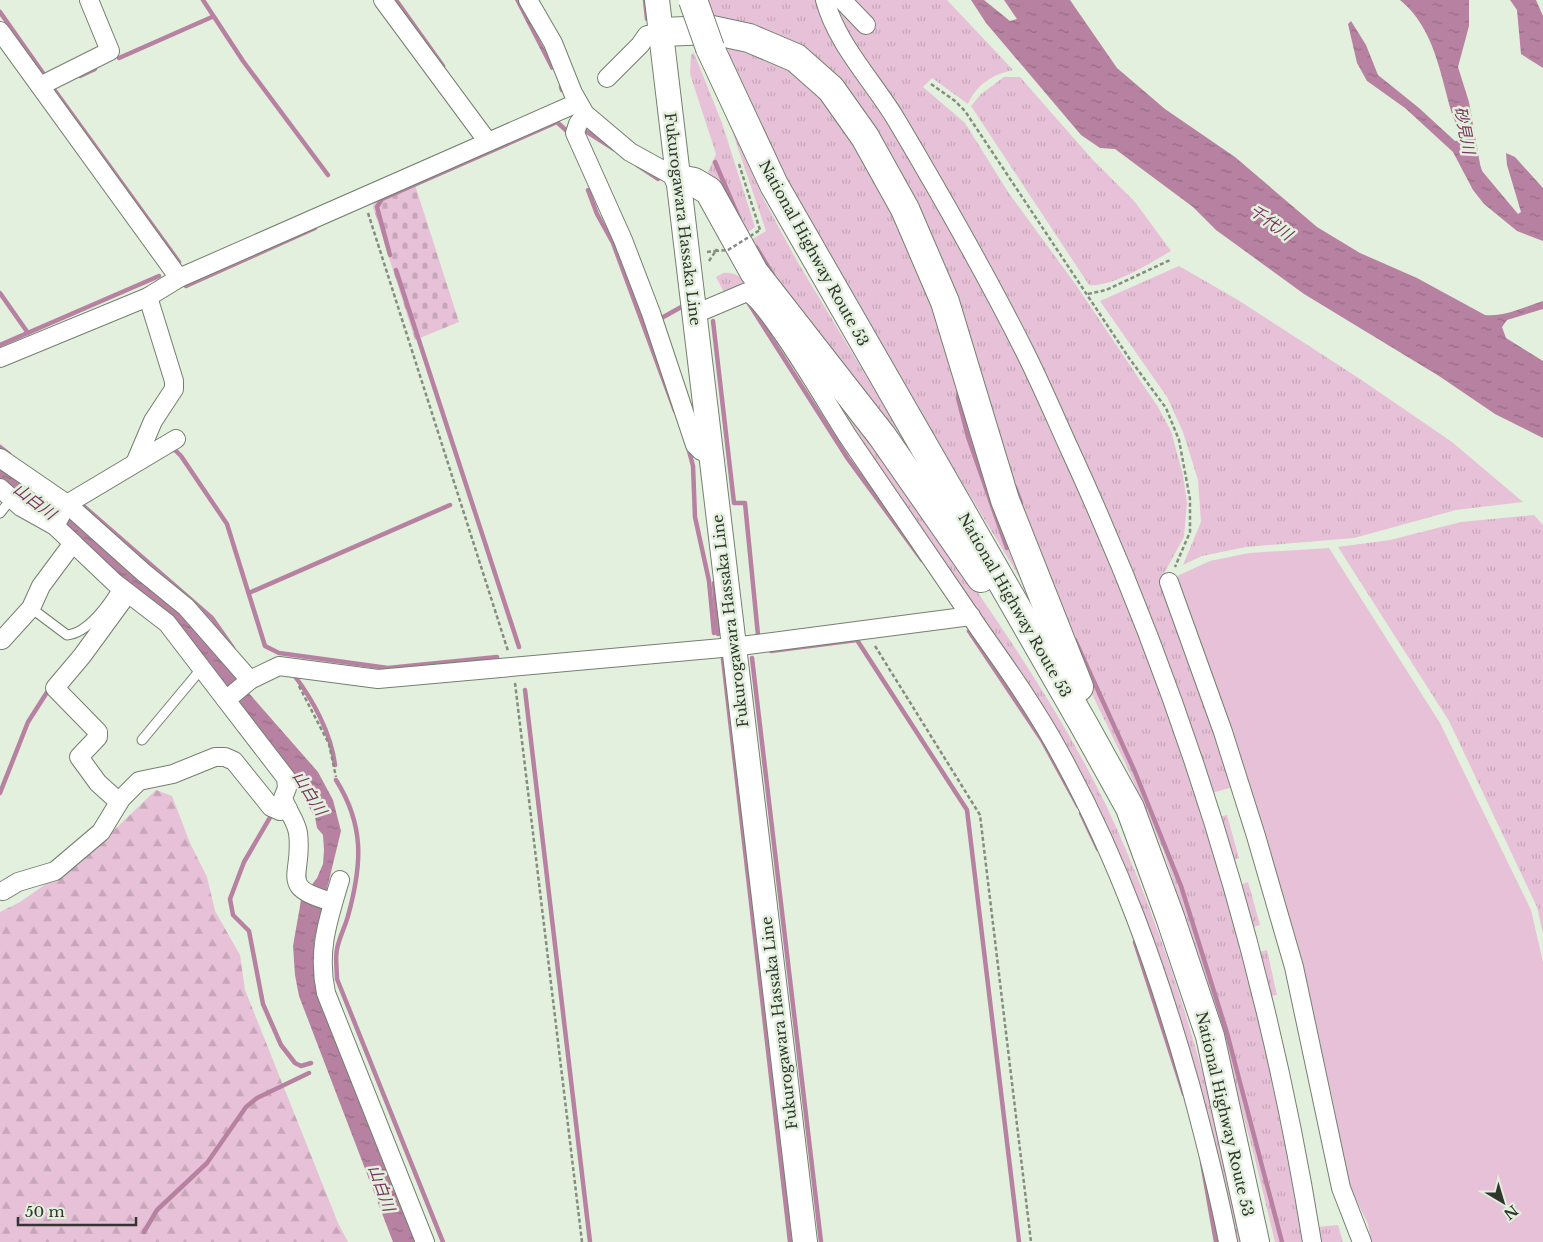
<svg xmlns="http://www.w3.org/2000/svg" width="1543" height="1242" font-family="'Libre Baskerville','Noto Sans JP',serif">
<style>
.grass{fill:url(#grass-tufts)}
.forest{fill:url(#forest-firs)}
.cemetery{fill:url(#cemetery-stones)}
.pitch{fill:#e7c1d7}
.water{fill:url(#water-ripples)}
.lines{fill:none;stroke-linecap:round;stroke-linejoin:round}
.stream{stroke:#b782a1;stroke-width:4.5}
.service-casing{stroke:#74806f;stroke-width:11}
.minor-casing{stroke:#74806f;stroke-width:20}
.secondary-casing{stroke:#74806f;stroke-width:26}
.trunk-casing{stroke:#74806f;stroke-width:30}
.path{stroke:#858d81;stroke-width:2.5;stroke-dasharray:4 2.5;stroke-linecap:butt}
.service{stroke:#fff;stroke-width:9}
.minor{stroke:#fff;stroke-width:18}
.secondary{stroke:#fff;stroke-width:24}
.trunk{stroke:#fff;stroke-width:28}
.trunk-bridge-casing{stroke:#74806f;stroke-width:30;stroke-linecap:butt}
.path-bridge{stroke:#858d81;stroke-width:2.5;stroke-dasharray:4 2.5;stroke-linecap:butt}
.trunk-bridge{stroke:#fff;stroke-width:28}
.labels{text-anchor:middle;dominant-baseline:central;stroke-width:5;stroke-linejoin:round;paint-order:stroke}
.street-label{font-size:15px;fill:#31362f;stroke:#e3f0dd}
.water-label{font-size:16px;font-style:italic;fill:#793660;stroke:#e3f0dd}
</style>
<defs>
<pattern id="grass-tufts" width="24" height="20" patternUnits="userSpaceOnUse" patternTransform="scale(1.25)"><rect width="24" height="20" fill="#e7c1d7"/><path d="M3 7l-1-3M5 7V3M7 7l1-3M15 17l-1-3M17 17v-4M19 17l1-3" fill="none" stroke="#c7a6b9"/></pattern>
<pattern id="forest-firs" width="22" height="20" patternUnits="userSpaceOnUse" patternTransform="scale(1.25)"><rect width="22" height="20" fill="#e7c1d7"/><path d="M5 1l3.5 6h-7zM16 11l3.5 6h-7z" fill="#c7a6b9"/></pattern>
<pattern id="cemetery-stones" width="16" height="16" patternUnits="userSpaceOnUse" patternTransform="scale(1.25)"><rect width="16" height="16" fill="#e7c1d7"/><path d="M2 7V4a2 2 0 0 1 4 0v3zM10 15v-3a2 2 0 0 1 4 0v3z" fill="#c7a6b9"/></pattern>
<pattern id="water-ripples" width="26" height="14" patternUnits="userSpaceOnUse" patternTransform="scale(1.25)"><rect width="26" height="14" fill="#b782a1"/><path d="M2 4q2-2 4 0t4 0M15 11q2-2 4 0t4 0" fill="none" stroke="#956b84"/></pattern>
</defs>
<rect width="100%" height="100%" fill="#e3f0dd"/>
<g class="grass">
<path d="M707,0h110l158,273 81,159 102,245 63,191 59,230 26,144h-31l-21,-87 -49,-178 -42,-127 -34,-79 -61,-127 -217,-545 -136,-79z"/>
<path d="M835,0h112l66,70c-21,5 -36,14 -45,34l-36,-26 -9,9 42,36 43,69 68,93 82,122 13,24 12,44 4,28 -3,34 -24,44 32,82 41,124 -21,6 -97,-259 -260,-489 -21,-34z"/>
<path d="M721,43l71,23 44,44 78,139 113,334h-4l-220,-363z"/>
<path d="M694,53l28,70 33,104 -14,10 -33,-65 8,-18 -26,-80 1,-20z"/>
<path d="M1004,77h16l72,82 43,43 36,49c-19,11 -60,37 -82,34l-118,-179 10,-12z"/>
<path d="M726,113l37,85 34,63 134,223 -187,-240 22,-13z"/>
<path d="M1179,266l59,34 122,79 92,63 71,60 -67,8 -102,28 -108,9 -44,9 -19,9 18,-43 -3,-42 -15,-48 -16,-35 -67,-96z"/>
<path d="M723,273c10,-1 17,3 24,10l-22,11 -9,-17z"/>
<path d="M802,348c55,75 110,150 163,226 51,74 101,149 140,229 66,140 106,289 139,439h-11l-135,-426 -225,-348z"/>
<path d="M1534,515l9,10v409l-6,-27 -88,-186 -111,-174 52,-7 71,-18z"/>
<path d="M1227,815l12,43 -8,3 -12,-44z"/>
<path d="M1248,882l12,43 -9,3 -12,-43z"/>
<path d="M1267,950l10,45 -7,1 -11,-44z"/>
<path d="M1338,1225l5,17h-24l-2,-15z"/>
</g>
<path class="forest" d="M156,790l16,6 18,47 17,34 8,34 25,44 5,35 93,233 10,19h-348v-330l20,-10 69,-48z"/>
<path class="cemetery" d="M414,182l45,140 -44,18 -42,-133 2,-8z"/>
<path class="pitch" d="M1329,548l111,175 91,187 12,52v280h-172l-3,-18 -20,-40 -16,-87 -35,-149 -30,-104 -26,-85 -64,-183 33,-15 39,-8z"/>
<g class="water">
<path d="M515,0h3l3,4 34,65 -4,1z"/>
<path d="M971,0h13l26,21 7,-2 -13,-19h66l47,68 48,41 70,48 82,70 43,26 57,25 68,37c20,2 39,-8 58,-14v8l-36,11 -5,7 4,11 37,23v77l-48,-24 -56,-38 -135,-82 -88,-64 -23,-23 -78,-58 -15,-1 -19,-13 -95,-112z"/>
<path d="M1400,0h69v26l-11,41 11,35 11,62 2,7 36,43 3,-2 -14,-47 -1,-12 9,4 28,31v53l-26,-10 -33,-27 -11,-14 -20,-38 -48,-44 -38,-27 -10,-18 -9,-39 3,-3 15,24 12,30 41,33 36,33 6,-1c0,-10 -6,-17 -9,-26 -12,-40 -17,-85 -52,-114z"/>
<path d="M1510,0h26l7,16v52l-22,-14 -4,-44z"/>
<path d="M0,465l69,48 134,118 44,60 71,81 15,28 8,31 -27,111 2,43 100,257h-23l-94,-246 -4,-21 -2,-29 7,-40 1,-7 16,-21 6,-14 1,-14 -1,-15 -6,-7 -2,-11 -27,-45 -94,-123 -146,-135 -48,-33z"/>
</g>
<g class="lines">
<g class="stream">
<path d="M203,0l40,61 85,114"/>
<path d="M396,0l47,66"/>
<path d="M645,0l2,19"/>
<path d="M0,12l43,61"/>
<path d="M119,58l93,-41"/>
<path d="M80,76l15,-7"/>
<path d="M561,87l1,3"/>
<path d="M53,88l126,174"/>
<path d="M584,130l30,19"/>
<path d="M715,162l24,56"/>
<path d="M637,165l21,14"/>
<path d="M588,190l9,24 16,29 62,168"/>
<path d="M756,247l17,28"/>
<path d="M390,255l-13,-48 5,-8 175,-77 13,12"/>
<path d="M396,270l123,377"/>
<path d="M186,286l129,-58"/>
<path d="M0,293l28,40"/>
<path d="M748,302l100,157 74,101"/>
<path d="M658,320l25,-14"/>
<path d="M713,321l21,182h11l13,132"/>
<path d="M0,345l159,-69"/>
<path d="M959,389l-1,9 10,39 39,111"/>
<path d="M0,447l9,7"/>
<path d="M688,447l5,19 2,51 14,64 5,52"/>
<path d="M170,450h5l6,6 46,68 38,122 14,7 109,15 109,-11"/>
<path d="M1015,487l6,16"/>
<path d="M80,503l132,115 21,30"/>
<path d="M714,583l4,51"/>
<path d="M251,592l199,-87"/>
<path d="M969,631l73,109 36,66"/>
<path d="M1075,640l60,132 46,114 46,147 55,209"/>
<path d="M771,651l86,-11 110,170 52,432"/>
<path d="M752,658l69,584"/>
<path d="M723,659l67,583"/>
<path d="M294,675c19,25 37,58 41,90"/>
<path d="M525,690l65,552"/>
<path d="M336,780c29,46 26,85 12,136 -3,11 -9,22 -11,33 -2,9 0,21 0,30l106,263"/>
<path d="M0,793l28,-71 23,-36"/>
<path d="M1081,813l17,36"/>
<path d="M272,814l-28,48 -14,37 3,16 16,16 14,73 18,41 14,18 6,3 10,-3"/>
<path d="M1135,942l49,152"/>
<path d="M1202,1162l14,80"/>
<path d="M144,1232l13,-22 50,-47 39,-56 11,-9 52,-25"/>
</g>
<g class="service-casing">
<g id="service">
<path d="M0,513l12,-15"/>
<path d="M31,608l36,27c21,-2 42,-31 52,-49"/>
<path d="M142,740l60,-72"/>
</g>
</g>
<g class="minor-casing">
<g id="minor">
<path d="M383,0l105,142"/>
<path d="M528,0l25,43 20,50 12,21 45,38 49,27"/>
<path d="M825,0c12,45 49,82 72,121 45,76 89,153 128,231 16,32 30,65 45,98 116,252 198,518 242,792"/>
<path d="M842,0l24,25"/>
<path d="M0,31l179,247"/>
<path d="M607,78l33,-33 7,-10 14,-3"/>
<path d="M40,86l70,-35 -21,-51"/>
<path d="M585,114l-7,10 -3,9 48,107 28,73 44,132 6,6 10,2"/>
<path d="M695,314l52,-22c22,10 84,119 102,146 43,64 87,128 131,192 29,41 58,82 82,127 57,104 96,214 128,327 14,52 28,105 38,158"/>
<path d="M0,358l148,-61 31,-19 398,-175"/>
<path d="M0,458l67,46 76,68 43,35 64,73"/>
<path d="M136,461l17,-40 21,-32v-8l-26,-84"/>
<path d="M0,488l21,19 34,19 60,57 52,40 59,77 24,-20 29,-14 99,13 355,-32 238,-31"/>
<path d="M55,526l12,-22 109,-65"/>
<path d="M1169,582l54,150 33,104 38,131 47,221 21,54"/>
<path d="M2,640l29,-32 10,-22 32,-43"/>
<path d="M226,700l60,78 1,10 -4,10c4,13 13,22 15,35 6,43 -22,54 35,69"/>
<path d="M119,802l-21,-19 -19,-26 19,-20v-5l-43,-44 27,-32 46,-63"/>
<path d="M340,880c-12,40 -23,71 -14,113l99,249"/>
<path d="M3,891l15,-9 37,-11 46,-39 20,-33 18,-18 34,-7 42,-17h10l9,4 37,46 9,4 8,-2"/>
</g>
</g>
<g class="secondary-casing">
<path id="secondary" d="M657,0l148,1242"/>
</g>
<g class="trunk-casing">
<g id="trunk">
<path d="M661,32l51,-2 37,8 47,20 35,31 34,48 40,72 40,93 60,198 74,187"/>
<path d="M710,48l64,137 310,540 46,83 40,109 40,119 45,206"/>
<path d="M679,179l15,3 15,9 45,81 128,164 99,142"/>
</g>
</g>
<g class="path">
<path d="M931,84l24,17 10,10 164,247 37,50 13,32 11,59v33l-15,35"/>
<path d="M739,164l21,66"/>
<path d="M368,213l140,438"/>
<path d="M707,252l8,-1"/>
<path d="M709,261l8,-12"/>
<path d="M1088,294l18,-4 64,-30"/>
<path d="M875,646l105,169 51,427"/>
<path d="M515,683l67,559"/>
<path d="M299,686l30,58 7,33"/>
</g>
<use href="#service" class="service"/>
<use href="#minor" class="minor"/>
<use href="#secondary" class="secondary"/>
<use href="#trunk" class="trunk"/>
<g class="trunk-bridge-casing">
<path id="trunk-bridge" d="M693,0l17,48"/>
</g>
<path class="path-bridge" d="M715,251l13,-1 32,-20"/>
<use href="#trunk-bridge" class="trunk-bridge"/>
</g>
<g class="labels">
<g class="street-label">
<text transform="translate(683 219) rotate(83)">Fukurogawara Hassaka Line</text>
<text transform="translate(814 253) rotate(61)">National Highway Route 53</text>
<text transform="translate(1015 605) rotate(60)">National Highway Route 53</text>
<text transform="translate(730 621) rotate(-97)">Fukurogawara Hassaka Line</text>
<text transform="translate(779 1023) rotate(-97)">Fukurogawara Hassaka Line</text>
<text transform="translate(1225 1114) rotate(77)">National Highway Route 53</text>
</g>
<g class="water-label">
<text transform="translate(1465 130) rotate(79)">砂見川</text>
<text transform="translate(1271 222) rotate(36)">千代川</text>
<text transform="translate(35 501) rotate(37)">山白川</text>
<text transform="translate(310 793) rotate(58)">山白川</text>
<text transform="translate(382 1188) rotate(70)">山白川</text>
</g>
</g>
<g transform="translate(1503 1202) rotate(142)" stroke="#e3f0dd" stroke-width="4" paint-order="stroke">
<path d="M0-4L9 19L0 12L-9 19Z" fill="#31362f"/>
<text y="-8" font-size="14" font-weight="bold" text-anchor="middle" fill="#31362f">N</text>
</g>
<path d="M18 1217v8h118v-8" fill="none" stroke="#31362f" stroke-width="2.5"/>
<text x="25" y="1217" font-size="15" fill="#31362f" stroke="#e3f0dd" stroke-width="4" paint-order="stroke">50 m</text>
</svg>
